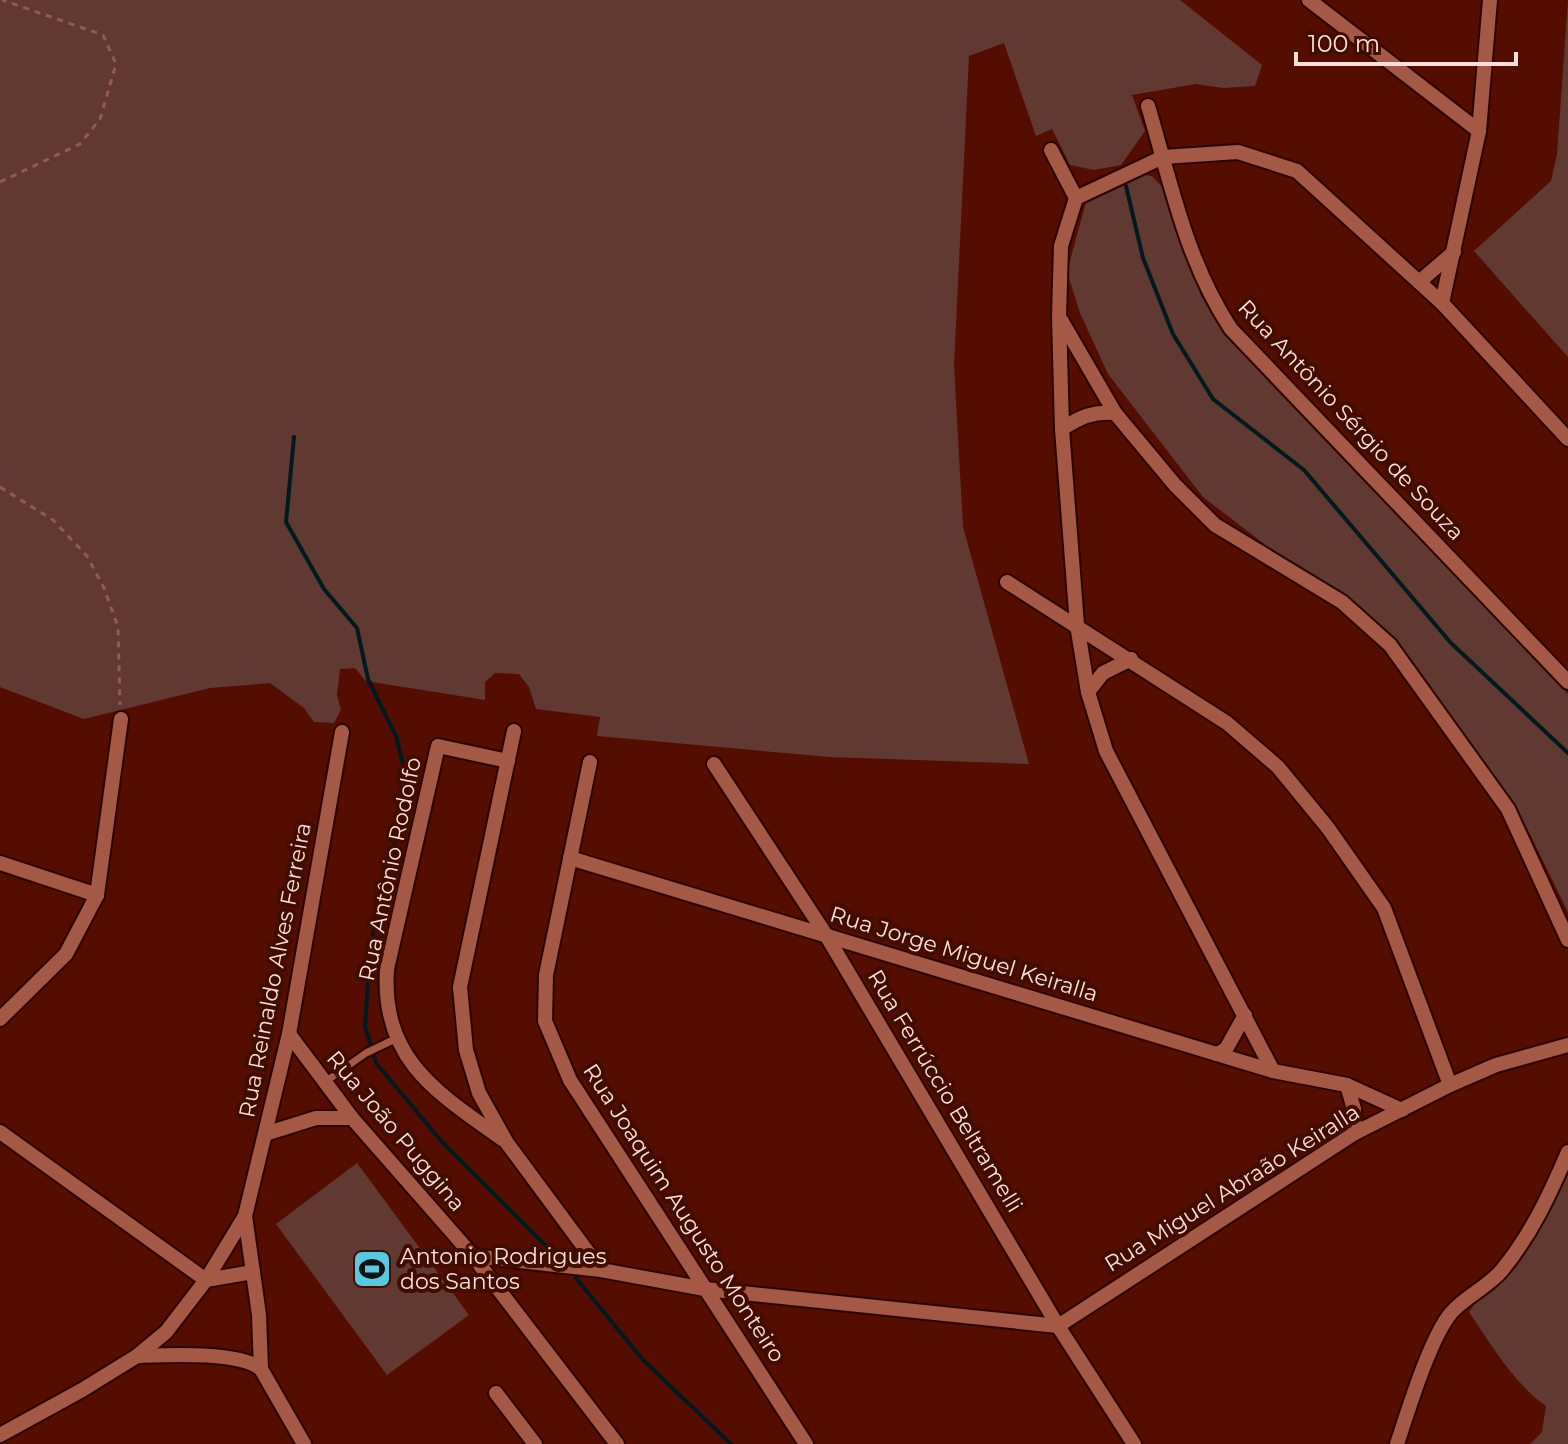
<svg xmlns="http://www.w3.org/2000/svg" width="1568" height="1444" font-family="Montserrat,sans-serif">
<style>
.green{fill:#603a31}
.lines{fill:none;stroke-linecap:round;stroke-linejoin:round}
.stream{stroke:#001a20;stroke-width:4}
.lane-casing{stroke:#2b0601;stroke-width:11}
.street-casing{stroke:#2b0601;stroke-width:18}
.path{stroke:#935b50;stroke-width:3;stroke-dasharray:6 6;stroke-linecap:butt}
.lane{stroke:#a55844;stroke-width:7}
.street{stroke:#a55844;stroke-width:14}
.labels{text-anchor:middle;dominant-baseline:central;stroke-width:8;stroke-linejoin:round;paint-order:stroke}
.street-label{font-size:22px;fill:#fbe0d9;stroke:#420d01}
.poi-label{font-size:22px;fill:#fbe0d9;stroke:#420d01;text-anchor:start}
</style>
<rect width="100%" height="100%" fill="#550d00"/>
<g class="green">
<path d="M0,0h1180l82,65 -7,21 -32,2 -27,-4 -64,11 13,36 -24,34 -27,5 -24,-5 -18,-36 -16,7 -32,-93 -35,13 -15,309 9,162 66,237 -200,-7 -232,-21 3,-19 -64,-8 -7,-22 -10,-13 -24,-1 -10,9v18l-119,-19 -11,-13 -15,1 -3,26 4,15 -7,13 -20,-1 -10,-14 -34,-25 -60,5 -126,31 -84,-32z"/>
<path d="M1568,0v357l-94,-106 77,-70 6,-27z"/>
<path d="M1135,174l17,2 12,13 37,107 22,34 45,51 300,313v218l-52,-106 -104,-141 -64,-68 -59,-34 -86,-66 -95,-123 -28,-61 -13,-41 19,-70z"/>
<path d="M357,1163l112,152 -82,60 -111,-151z"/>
<path d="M1568,1171v273h-38l12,-12 4,-26c-32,-22 -55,-62 -77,-94z"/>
</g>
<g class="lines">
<g class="stream">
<path d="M1126,186l17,72 30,76 40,65 91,71 147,173 117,110"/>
<path d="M294,437l-8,85 38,67 33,39 11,51 28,57 10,40 -14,84 -17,57 -7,65 -3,44 11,37 67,80 111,111"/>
<path d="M576,1278l67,82 88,84"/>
</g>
<g class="lane-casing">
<path id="lane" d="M325,1082l41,-29 29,-14"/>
</g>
<g class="street-casing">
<g id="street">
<path d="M1309,0l170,131"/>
<path d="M1148,106c23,77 38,155 83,223l337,353"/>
<path d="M1051,150l25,48"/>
<path d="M1419,282l35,-30"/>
<path d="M1442,303l37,-172 11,-131"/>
<path d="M1061,320l54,93 60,72 40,40 127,77 48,43 118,164 60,131"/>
<path d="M1062,429c18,-12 31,-18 53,-16"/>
<path d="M1007,582l220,141 51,44 50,61 56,80 66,177"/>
<path d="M1088,692l15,-19 28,-14"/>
<path d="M514,731l-54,256 6,63 13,43 28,50 94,127"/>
<path d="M590,762l-44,213 -1,46 25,59 236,364"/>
<path d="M714,764l112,171 232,391 76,118"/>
<path d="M570,858l703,213 74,14 55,25"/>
<path d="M0,863l97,32"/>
<path d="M0,1019l66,-65 31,-59 24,-176"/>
<path d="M289,1034l63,84 121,138 144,188"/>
<path d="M1217,1054l9,-5 19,-34"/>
<path d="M1273,1071l-167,-320 -18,-59 -11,-67 -15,-196 -3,-112 2,-71 15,-48 87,-41 75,-5 59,19 145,132 126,136"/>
<path d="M1347,1085l7,24 1,24"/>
<path d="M0,1132l206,148 47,-8"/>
<path d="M265,1134l51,-16h36"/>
<path d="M502,1139c-66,-47 -121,-80 -115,-170l51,-223 70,15"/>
<path d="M245,1216l14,99 2,54 43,75"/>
<path d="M473,1256l128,14 104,19 353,37 297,-193 95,-48 46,-20 72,-20"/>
<path d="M137,1356c30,-1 102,-5 124,13"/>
<path d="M496,1393l39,51"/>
<path d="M0,1435l82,-45 55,-34 29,-24 40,-52 39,-64 44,-182 53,-302"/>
<path d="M1397,1444c11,-33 33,-106 54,-131 12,-15 37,-26 51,-43 29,-35 48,-76 66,-118"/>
</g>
</g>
<g class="path">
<path d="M0,182l80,-38 20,-25 16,-55 -13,-29 -101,-35"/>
<path d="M0,487l53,33 34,36 17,32 14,39 2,78"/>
</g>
<use href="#lane" class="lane"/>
<use href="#street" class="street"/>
</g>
<defs>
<g id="stadium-square" transform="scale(2)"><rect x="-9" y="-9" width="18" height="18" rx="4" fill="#58c9e3" stroke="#420d01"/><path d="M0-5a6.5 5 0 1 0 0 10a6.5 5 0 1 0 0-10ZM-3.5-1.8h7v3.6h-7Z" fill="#111"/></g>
</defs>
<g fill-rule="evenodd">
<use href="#stadium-square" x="372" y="1269"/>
</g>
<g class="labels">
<g class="street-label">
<text transform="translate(1351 420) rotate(47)">Rua Antônio Sérgio de Souza</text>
<text transform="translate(390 869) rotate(-78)">Rua Antônio Rodolfo</text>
<text transform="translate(964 954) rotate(17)">Rua Jorge Miguel Keiralla</text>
<text transform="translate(275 970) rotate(-79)">Rua Reinaldo Alves Ferreira</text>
<text transform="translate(945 1091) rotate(59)">Rua Ferrúccio Beltramelli</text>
<text transform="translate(396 1131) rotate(50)">Rua João Puggina</text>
<text transform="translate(1232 1188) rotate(-32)">Rua Miguel Abraão Keiralla</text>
<text transform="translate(684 1213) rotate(57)">Rua Joaquim Augusto Monteiro</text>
</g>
<g class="poi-label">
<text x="400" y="1256">Antonio Rodrigues<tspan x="400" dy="25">dos Santos</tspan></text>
</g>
</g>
<path d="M1296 52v12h220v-12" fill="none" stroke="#fbe0d9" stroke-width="4"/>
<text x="1308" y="52" font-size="24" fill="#fbe0d9" stroke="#420d01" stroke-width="6" paint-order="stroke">100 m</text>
</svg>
